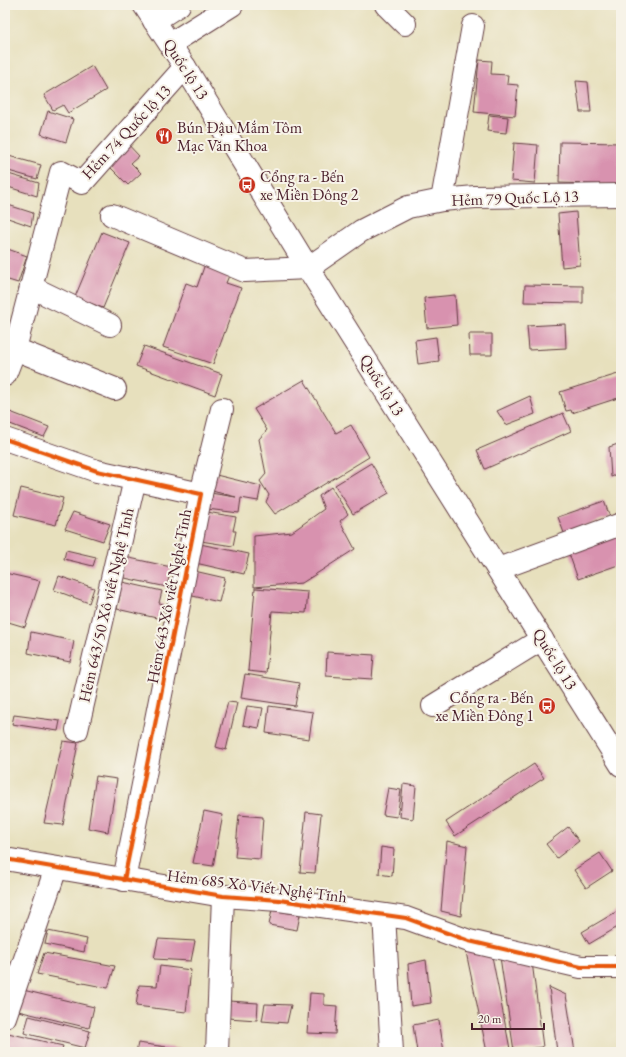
<svg xmlns="http://www.w3.org/2000/svg" width="626" height="1057" font-family="'EB Garamond',serif">
<style>
.building{fill:#d892af}
.lines{fill:none;stroke-linecap:round;stroke-linejoin:round}
.minor-casing{stroke:#623c41;stroke-width:24}
.major-casing{stroke:#623c41;stroke-width:24}
.minor{stroke:#fff;stroke-width:22}
.major{stroke:#fff;stroke-width:22}
.cycleway-casing{stroke:#f7f3e8;stroke-width:6}
.cycleway{stroke:#e8590c;stroke-width:4}
.labels{text-anchor:middle;dominant-baseline:central;stroke-width:4;stroke-linejoin:round;paint-order:stroke}
.street-label{font-size:16px;fill:#4a1f2b;stroke:#f7f3e8}
.poi-label{font-size:16px;fill:#4a1f2b;stroke:#f7f3e8;text-anchor:start}
</style>
<rect width="100%" height="100%" fill="#f7f3e8"/>
<filter id="ink" filterUnits="userSpaceOnUse"><feTurbulence type="fractalNoise" baseFrequency=".025" numOctaves="2"/><feDisplacementMap in="SourceGraphic" scale="8" xChannelSelector="R" yChannelSelector="G"/><feConvolveMatrix kernelMatrix="1 2 1 2 8 2 1 2 1" color-interpolation-filters="sRGB"/></filter>
<filter id="wash" filterUnits="userSpaceOnUse"><feTurbulence type="fractalNoise" baseFrequency=".012" numOctaves="4" result="noise"/><feDisplacementMap in="SourceGraphic" scale="16" xChannelSelector="R" yChannelSelector="G"/><feGaussianBlur stdDeviation="0.9" result="paint"/><feColorMatrix in="noise" values="0 0 0 0 0 0 0 0 0 0 0 0 0 0 0 0 0 1.4 0 .05"/><feComposite in="paint" operator="in"/></filter>
<g filter="url(#wash)">
<rect width="100%" height="100%" fill="#e7e0bd"/>
<g id="blocks">
<g class="building">
<path d="M479,60l13,1 -1,13 17,1 -1,9 11,1 -3,31 -41,-4z"/>
<path d="M92,66l14,24 -38,23 -5,-8 -10,5 -9,-15z"/>
<path d="M576,81l12,1 3,30h-11z"/>
<path d="M48,111l25,8 -7,23 -25,-8z"/>
<path d="M489,115l19,2 -2,16 -19,-2z"/>
<path d="M124,140l15,16 -8,7 10,10 -13,12 -25,-25z"/>
<path d="M560,142l61,1v42l-62,-2z"/>
<path d="M514,143l24,2 -3,38 -24,-2z"/>
<path d="M5,155l36,10 -4,14 -32,-9z"/>
<path d="M5,173l34,10 -2,13 -32,-10z"/>
<path d="M5,204l28,9 -2,13 -26,-9z"/>
<path d="M576,212l4,53 -18,2 -4,-53z"/>
<path d="M102,232l28,11 -27,65 -28,-11z"/>
<path d="M5,248l22,8 -9,27 -13,-4z"/>
<path d="M205,264l25,9 -4,10 15,5 -28,76 -50,-17 23,-64 11,4z"/>
<path d="M525,285l58,1v17l-59,-1z"/>
<path d="M455,295l2,30 -30,3 -3,-30z"/>
<path d="M565,324l1,24 -37,2 -2,-24z"/>
<path d="M469,334h23v21h-22z"/>
<path d="M436,337l3,24 -21,3 -3,-24z"/>
<path d="M144,346l78,28 -7,21 -79,-29z"/>
<path d="M621,373v24l-49,16 -1,-3 -5,1 -6,-19z"/>
<path d="M304,380l32,53 15,-8 18,32 -94,57 -9,-12 3,-7 -9,-14 6,-7 -7,-35 8,-9 -13,-21z"/>
<path d="M530,396l5,18 -29,11 -9,-14z"/>
<path d="M5,410l44,17 -5,10 -39,-15z"/>
<path d="M563,413l8,18 -86,38 -8,-19z"/>
<path d="M621,443v30l-10,4 -2,-30z"/>
<path d="M371,463l18,30 -36,21 -18,-29z"/>
<path d="M212,474l49,12 -3,15 -17,-3 -2,15 -32,-4 3,-16 26,4 -28,-7z"/>
<path d="M331,487l17,27 -8,7 15,28 -53,34 -48,4v-51l38,-4 32,-23 -5,-13z"/>
<path d="M21,488l42,10 -7,27 -42,-10z"/>
<path d="M604,501l6,16 -46,16 -6,-16z"/>
<path d="M201,511l35,6 -3,14h3l-3,15 -39,-6z"/>
<path d="M73,512l37,12 -7,17 -38,-12z"/>
<path d="M615,531l6,19v14l-43,15 -11,-31z"/>
<path d="M195,543l54,11 -5,20 -53,-12z"/>
<path d="M66,550l30,7 -3,9 -29,-7z"/>
<path d="M125,557l46,10 -4,20 -47,-10z"/>
<path d="M190,570l35,8 -6,24 -35,-8z"/>
<path d="M5,573l35,8 -15,46 -20,-6z"/>
<path d="M59,576l35,12 -5,15 -35,-13z"/>
<path d="M118,581l44,10 -3,12 5,1 -3,15 -44,-10 3,-14 -4,-1z"/>
<path d="M255,588l53,4 -2,21 -34,-2 -6,62 -18,-2z"/>
<path d="M31,632l43,9 -4,21 -42,-9z"/>
<path d="M327,652l47,3 -2,24 -46,-3z"/>
<path d="M245,674l54,9 -4,23 -54,-8z"/>
<path d="M5,689l3,1 -2,11h-1z"/>
<path d="M228,702l9,1 -11,47 -10,-3z"/>
<path d="M247,706l16,2 -4,20 -16,-3z"/>
<path d="M269,706l44,6 -4,27 -43,-6z"/>
<path d="M14,715l46,6 -2,10 -46,-7z"/>
<path d="M63,741l15,2 -15,82 -19,-2z"/>
<path d="M534,764l10,14 -89,58 -9,-14z"/>
<path d="M96,776l21,3 -9,53 -20,-4z"/>
<path d="M403,784l13,2 -3,33 -13,-2z"/>
<path d="M388,788l13,2 -4,27 -14,-2z"/>
<path d="M204,811l19,4 -10,51 -20,-3z"/>
<path d="M306,812l15,2 -6,59 -15,-1z"/>
<path d="M239,815l24,2 -3,42 -25,-2z"/>
<path d="M568,827l11,14 -22,17 -11,-14z"/>
<path d="M447,841l20,5 -6,70 -20,-5z"/>
<path d="M381,847l13,2 -2,27 -13,-2z"/>
<path d="M600,853l12,18 -26,17 -12,-18z"/>
<path d="M621,909v16l-32,19 -7,-12z"/>
<path d="M272,910l28,5 -3,15 -28,-5z"/>
<path d="M48,931l39,8 -3,13 -39,-8z"/>
<path d="M158,939l37,2 -4,20 -37,-2z"/>
<path d="M465,947l26,4 19,98 -10,3h-13z"/>
<path d="M44,953l71,13 -7,22 -71,-14z"/>
<path d="M500,957l32,5 11,85 -29,4z"/>
<path d="M426,960l5,43 -20,3 -3,-42z"/>
<path d="M160,966l31,4 -5,42 -50,-6 3,-21 18,1z"/>
<path d="M549,987l17,8 9,57h-18z"/>
<path d="M23,990l71,17 -5,21 -71,-17z"/>
<path d="M310,993l14,1v11l13,1 -2,28 -28,-1z"/>
<path d="M229,1001l29,2 -1,17 -29,-2z"/>
<path d="M265,1004l26,1 -4,18 -25,-2z"/>
<path d="M29,1016l61,15 -5,17 -61,-15z"/>
<path d="M439,1020l5,32h-27l-4,-27z"/>
<path d="M8,1033l55,13 -2,6h-56z"/>
<path d="M138,1043l50,7v2h-52z"/>
</g>
</g>
</g>
<g filter="url(#ink)">
<use href="#blocks" fill-opacity="0" stroke="#623c41" stroke-width="1"/>
<g class="lines">
<g class="minor-casing">
<g id="minor">
<path d="M386,5l19,19"/>
<path d="M154,21l25,-16"/>
<path d="M170,44l62,-39"/>
<path d="M442,200l31,-174"/>
<path d="M112,215l133,56 63,-3 53,-37 47,-24 34,-7 33,-3 146,-2"/>
<path d="M31,287l79,38"/>
<path d="M15,349l100,40"/>
<path d="M5,375l10,-26 46,-177 21,11 103,-116"/>
<path d="M5,439l92,32 104,23"/>
<path d="M498,569l123,-45"/>
<path d="M433,706l109,-67"/>
<path d="M77,730l58,-251"/>
<path d="M5,859l218,37 56,4 127,18 63,23 112,26h40"/>
<path d="M124,880l77,-386 21,-85"/>
<path d="M384,915l8,137"/>
<path d="M5,1017l51,-149"/>
<path d="M217,1052l6,-156"/>
</g>
</g>
<g class="major-casing">
<path id="major" d="M144,5l41,62 123,201 313,497"/>
</g>
<use href="#minor" class="minor"/>
<use href="#major" class="major"/>
<g class="cycleway-casing">
<g id="cycleway">
<path d="M5,439l92,32 104,23 -77,386"/>
<path d="M5,859l218,37 56,4 127,18 63,23 112,26h40"/>
</g>
</g>
<use href="#cycleway" class="cycleway"/>
</g>
</g>
<defs>
<g id="restaurant-disc" transform="scale(0.9)"><circle r="9.5" fill="#c8321e" stroke="#f7f3e8"/><path d="M-5-6h1v4h1v-4h1v4h1v-4h1v5L-1.5 .5V6h-2V.5L-5-1ZM5-6V6H3V1.5H1.5Q1.5-4 5-6Z" fill="#fff"/></g>
<g id="bus-disc" transform="scale(0.9)"><circle r="9.5" fill="#c8321e" stroke="#f7f3e8"/><path d="M-5-6H5V4H4V6H2V4H-2V6H-4V4H-5ZM-3.5-4V0h7V-4ZM-3.5 1.2v1.5H-2V1.2ZM2 1.2v1.5H3.5V1.2Z" fill="#fff"/></g>
</defs>
<g fill-rule="evenodd">
<use href="#restaurant-disc" x="164" y="136"/>
<use href="#bus-disc" x="247" y="185"/>
<use href="#bus-disc" x="547" y="706"/>
</g>
<g class="labels">
<g class="street-label">
<text transform="translate(186 69) rotate(57)">Quốc lộ 13</text>
<text transform="translate(126 132) rotate(-47)">Hẻm 74 Quốc lộ 13</text>
<text transform="translate(515 198) rotate(-2)">Hẻm 79 Quốc Lộ 13</text>
<text transform="translate(382 385) rotate(58)">Quốc lộ 13</text>
<text transform="translate(169 596) rotate(-79)">Hẻm 643 Xô viết Nghệ Tĩnh</text>
<text transform="translate(106 605) rotate(-77)">Hẻm 643/50 Xô viết Nghệ Tĩnh</text>
<text transform="translate(555 659) rotate(58)">Quốc lộ 13</text>
<text transform="translate(257 886) rotate(7)">Hẻm 685 Xô Viết Nghệ Tĩnh</text>
</g>
<g class="poi-label">
<text x="177" y="127">Bún Đậu Mắm Tôm<tspan x="177" dy="18">Mạc Văn Khoa</tspan></text>
<text x="260" y="176">Cổng ra - Bến<tspan x="260" dy="18">xe Miền Đông 2</tspan></text>
<text x="534" y="697" text-anchor="end">Cổng ra - Bến<tspan x="534" dy="18">xe Miền Đông 1</tspan></text>
</g>
</g>
<rect width="626" height="1057" fill="none" stroke="#f7f3e8" stroke-width="20"/>
<path d="M472 1023v6h72v-6" fill="none" stroke="#4a1f2b" stroke-width="2"/>
<text x="478" y="1023" font-size="12" fill="#4a1f2b" stroke="#f7f3e8" stroke-width="3" paint-order="stroke">20 m</text>
</svg>
